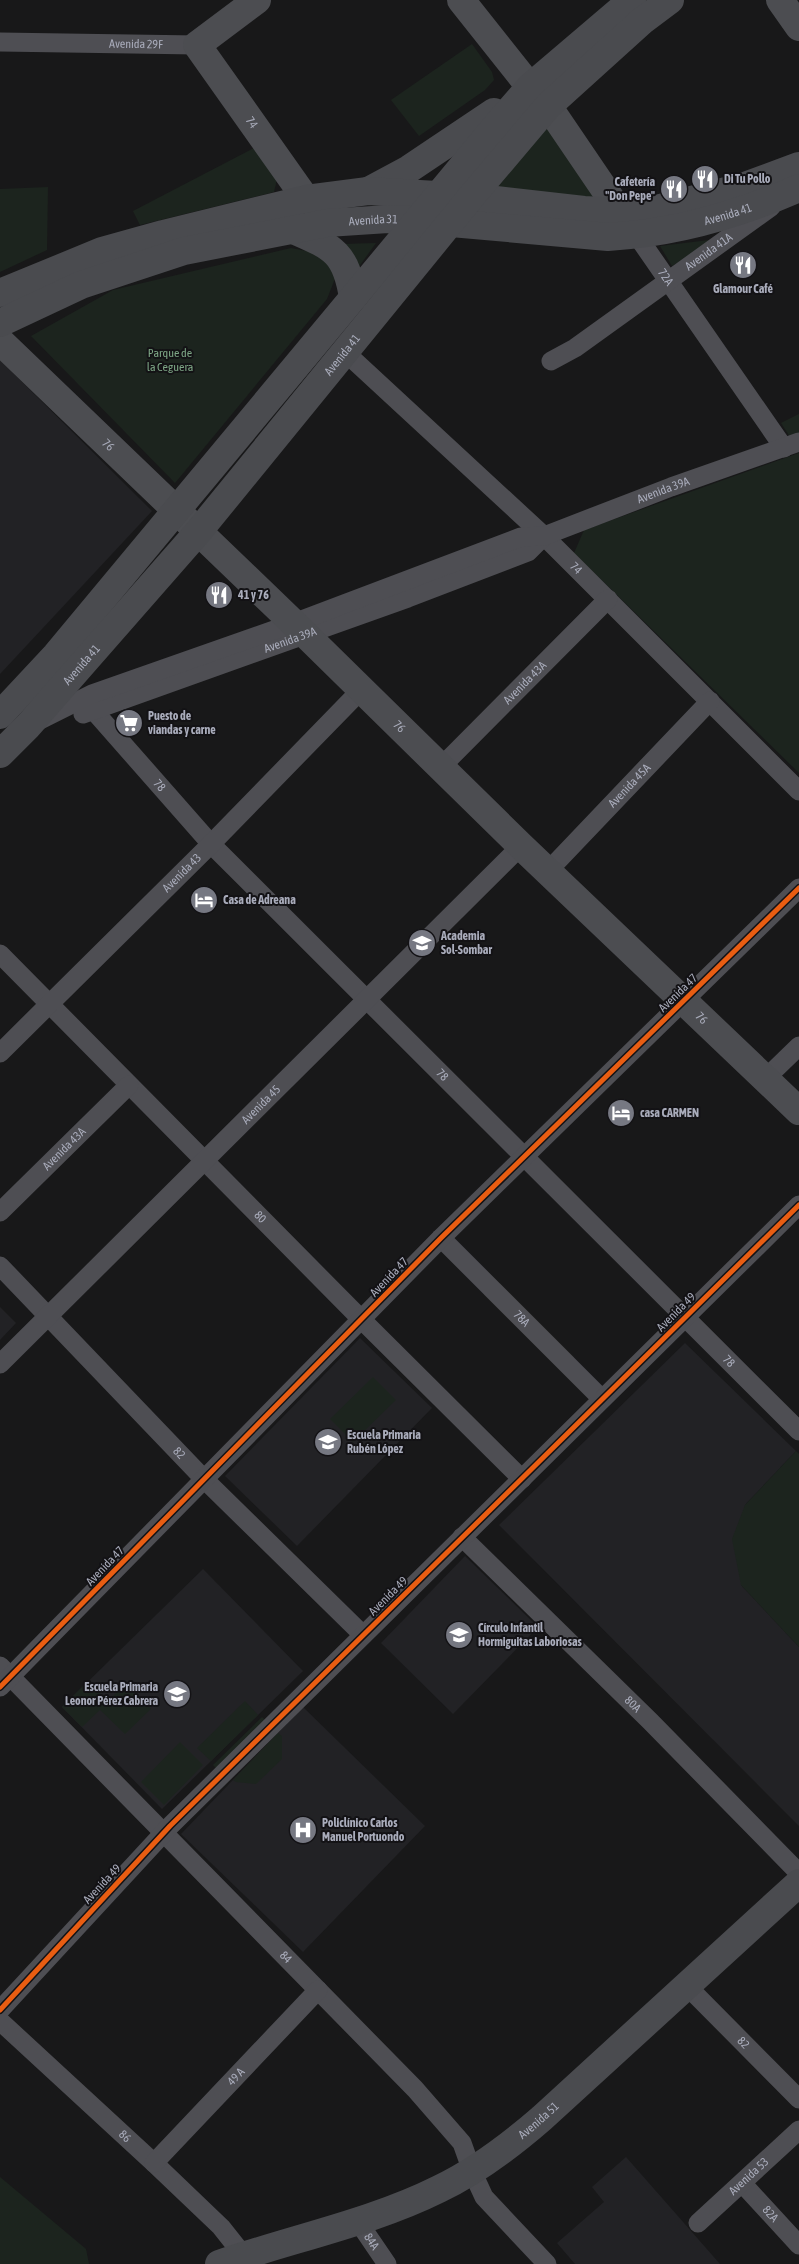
<svg xmlns="http://www.w3.org/2000/svg" width="799" height="2264" font-family="'Asap Condensed',sans-serif">
<style>
.built{fill:#222225}
.green{fill:#1c241e}
.lines{fill:none;stroke-linecap:round;stroke-linejoin:round}
.street{stroke:#4e4e53;stroke-width:19}
.secondary{stroke:#4c4d51;stroke-width:28}
.primary{stroke:#4a4b4f;stroke-width:28}
.cycleway-casing{stroke:#131215;stroke-width:8}
.cycleway{stroke:#e95d12;stroke-width:5}
.labels{text-anchor:middle;dominant-baseline:central;stroke-width:4;stroke-linejoin:round;paint-order:stroke}
.street-label{font-size:12px;fill:#a9acbb;stroke:#131215}
.poi-label{font-size:12px;font-weight:bold;fill:#a9acbb;stroke:#131215;text-anchor:start}
.park-label{font-size:12px;fill:#7ea786;stroke:#131215}
</style>
<rect width="100%" height="100%" fill="#181819"/>
<g class="built">
<path d="M0,360l152,151 -152,163z"/>
<path d="M0,1307l16,16 -16,17z"/>
<path d="M360,1338l72,70 -135,138 -72,-70z"/>
<path d="M685,1343l111,108 -51,54 -4,80 58,62v179l-300,-301z"/>
<path d="M465,1556l73,71 -85,87 -72,-71z"/>
<path d="M203,1569l100,102 -141,138 -100,-102z"/>
<path d="M303,1707l122,119 -122,126 -122,-118z"/>
<path d="M626,2157l94,107h-145l-18,-21 47,-41 -12,-15z"/>
</g>
<g class="green">
<path d="M472,44l20,28 2,8 -9,10 -66,46 -28,-36z"/>
<path d="M548,106l72,106 -149,-15z"/>
<path d="M254,148l23,31 -3,13 -134,33 -7,-14z"/>
<path d="M48,187l-1,63 -47,22v-83z"/>
<path d="M709,240l-8,9 -29,17 -12,-20z"/>
<path d="M376,243l-18,25 -17,-24z"/>
<path d="M291,248l26,5 13,8 6,15 -9,23 -152,184 -144,-147 82,-46z"/>
<path d="M799,414v37l-18,-28z"/>
<path d="M799,453v320l-225,-220 10,-23z"/>
<path d="M373,1377l23,23 -43,42 -23,-23z"/>
<path d="M796,1451l3,3v193l-58,-62 -9,-46 13,-34z"/>
<path d="M88,1681l20,20 18,-18 25,26 -26,25 -25,-24 -18,17 -20,-20z"/>
<path d="M245,1701l13,14 -47,46 -14,-13z"/>
<path d="M262,1717l3,3 -49,48 -3,-3z"/>
<path d="M278,1733l4,3v23l-26,25 -20,-2 -3,-2z"/>
<path d="M180,1742l23,23 -39,40 -23,-23z"/>
<path d="M0,2177l86,72 3,15h-89z"/>
</g>
<g class="lines">
<g class="street">
<path id="s1" d="M0,42l197,3"/>
<path id="s2" d="M631,227l153,221"/>
<path id="s3" d="M346,353l198,183 255,255"/>
<path id="s4" d="M551,361l24,-13 196,-141"/>
<path id="s5" d="M94,711l117,133 588,587"/>
<path id="s6" d="M83,714l325,-116 120,-46 16,-16"/>
<path id="s7" d="M38,721l54,-27 202,-71 227,-86 23,-1 127,-49 128,-45"/>
<path id="s8" d="M441,767l167,-168"/>
<path id="s9" d="M548,871l162,-170"/>
<path id="s10" d="M0,954l362,366 160,159"/>
<path id="s11" d="M0,1053l211,-209 151,-155"/>
<path d="M765,1079l34,-33"/>
<path id="s12" d="M0,1212l129,-127"/>
<path id="s13" d="M441,1238l161,161"/>
<path id="s14" d="M0,1266l204,213 159,156"/>
<path id="s15" d="M0,1364l521,-518"/>
<path id="s16" d="M462,1537l188,184 149,152"/>
<path id="s17" d="M0,1666l415,423 47,54 10,28 12,26 63,67"/>
<path d="M0,1687l441,-449 358,-350"/>
<path id="s18" d="M687,1986l112,113"/>
<path d="M0,2010l170,-184 629,-621"/>
<path id="s19" d="M0,2021l154,142 67,64 23,29"/>
<path id="s20" d="M154,2163l164,-173"/>
<path id="s21" d="M742,2183l57,62"/>
<path id="s22" d="M357,2220l30,44"/>
<path id="s23" d="M698,2223l101,-93"/>
</g>
<g class="secondary">
<path id="s24" d="M257,0l-60,45 109,154"/>
<path d="M461,0l69,87"/>
<path d="M780,0l19,27"/>
<path d="M548,106l72,106"/>
<path id="s25" d="M0,341l306,294 215,211 278,265"/>
</g>
<g class="primary">
<path d="M368,191l41,-22 85,-57"/>
<path d="M291,229c41,18 55,22 62,69"/>
<path d="M0,293l102,-42 61,-17 143,-35 62,-8 103,6 113,13 36,2 36,-3 89,-23 54,-20"/>
<path id="s26" d="M0,323l81,-38 103,-34 143,-28 61,-4 29,1 191,17c67,-4 130,-22 191,-49"/>
<path d="M0,715l56,-60 445,-535 29,-33 102,-87"/>
<path id="s27" d="M0,754l28,-28 170,-194 273,-335 77,-91 94,-85 28,-21"/>
<path id="s28" d="M219,2264c71,-25 152,-41 220,-75 38,-18 72,-44 103,-71l257,-235"/>
</g>
<g class="cycleway-casing">
<g id="cycleway">
<path d="M0,1687l441,-449 358,-350"/>
<path d="M0,2010l170,-184 629,-621"/>
</g>
</g>
<use href="#cycleway" class="cycleway"/>
</g>
<defs>
<g id="restaurant-disc" transform="scale(1.4375)"><circle r="9.5" fill="#767882" stroke="#131215"/><path d="M-5-6h1v4h1v-4h1v4h1v-4h1v5L-1.5 .5V6h-2V.5L-5-1ZM5-6V6H3V1.5H1.5Q1.5-4 5-6Z" fill="#fff"/></g>
<g id="supermarket-disc" transform="scale(1.4375)"><circle r="9.5" fill="#767882" stroke="#131215"/><path d="M-6-5.5h2.5l.6 2H6L4.5 2H-2.5L-4.4-4H-6ZM-1.5 3.2a1.3 1.3 0 1 0 .1 0ZM3 3.2a1.3 1.3 0 1 0 .1 0Z" fill="#fff"/></g>
<g id="hotel-disc" transform="scale(1.4375)"><circle r="9.5" fill="#767882" stroke="#131215"/><path d="M-6-4.5h1.5V1H6V5H4.5V3h-9V5H-6ZM-4 0a1.8 1.8 0 1 1 3.6 0ZM.5 0V-2.5h3Q6-2.5 6 0Z" fill="#fff"/></g>
<g id="school-disc" transform="scale(1.4375)"><circle r="9.5" fill="#767882" stroke="#131215"/><path d="M0-5L7-2L0 1L-7-2ZM-4 1L0 2.5L4 1V4Q0 6-4 4Z" fill="#fff"/></g>
<g id="hospital-disc" transform="scale(1.4375)"><circle r="9.5" fill="#767882" stroke="#131215"/><path d="M-5-5h3v3.5h4V-5h3V5h-3V1.5h-4V5h-3Z" fill="#fff"/></g>
</defs>
<g fill-rule="evenodd">
<use href="#restaurant-disc" x="705" y="179"/>
<use href="#restaurant-disc" x="674" y="189"/>
<use href="#restaurant-disc" x="743" y="265"/>
<use href="#restaurant-disc" x="219" y="595"/>
<use href="#supermarket-disc" x="129" y="723"/>
<use href="#hotel-disc" x="204" y="900"/>
<use href="#school-disc" x="422" y="943"/>
<use href="#hotel-disc" x="621" y="1113"/>
<use href="#school-disc" x="328" y="1442"/>
<use href="#school-disc" x="459" y="1635"/>
<use href="#school-disc" x="177" y="1694"/>
<use href="#hospital-disc" x="303" y="1830"/>
</g>
<g class="labels">
<g class="street-label">
<text stroke="none"><textPath href="#s1" startOffset="136">Avenida 29F</textPath></text>
<text stroke="none"><textPath href="#s24" startOffset="170">74</textPath></text>
<text stroke="none"><textPath href="#s26" startOffset="748">Avenida 41</textPath></text>
<text stroke="none"><textPath href="#s26" startOffset="390">Avenida 31</textPath></text>
<text stroke="none"><textPath href="#s4" startOffset="192">Avenida 41A</textPath></text>
<text stroke="none"><textPath href="#s2" startOffset="61">72A</textPath></text>
<text stroke="none"><textPath href="#s27" startOffset="526">Avenida 41</textPath></text>
<text stroke="none"><textPath href="#s25" startOffset="150">76</textPath></text>
<text stroke="none"><textPath href="#s7" startOffset="668">Avenida 39A</textPath></text>
<text stroke="none"><textPath href="#s3" startOffset="315">74</textPath></text>
<text stroke="none"><textPath href="#s6" startOffset="220">Avenida 39A</textPath></text>
<text stroke="none"><textPath href="#s27" startOffset="121">Avenida 41</textPath></text>
<text stroke="none"><textPath href="#s8" startOffset="119">Avenida 43A</textPath></text>
<text stroke="none"><textPath href="#s25" startOffset="555">76</textPath></text>
<text stroke="none"><textPath href="#s5" startOffset="99">78</textPath></text>
<text stroke="none"><textPath href="#s9" startOffset="118">Avenida 45A</textPath></text>
<text stroke="none"><textPath href="#s11" startOffset="256">Avenida 43</textPath></text>
<text transform="translate(678 993) rotate(-44)">Avenida 47</text>
<text stroke="none"><textPath href="#s25" startOffset="975">76</textPath></text>
<text stroke="none"><textPath href="#s5" startOffset="504">78</textPath></text>
<text stroke="none"><textPath href="#s15" startOffset="368">Avenida 45</textPath></text>
<text stroke="none"><textPath href="#s12" startOffset="90">Avenida 43A</textPath></text>
<text stroke="none"><textPath href="#s10" startOffset="370">80</textPath></text>
<text transform="translate(389 1277) rotate(-46)">Avenida 47</text>
<text transform="translate(676 1312) rotate(-45)">Avenida 49</text>
<text stroke="none"><textPath href="#s13" startOffset="114">78A</textPath></text>
<text stroke="none"><textPath href="#s5" startOffset="909">78</textPath></text>
<text stroke="none"><textPath href="#s14" startOffset="259">82</textPath></text>
<text transform="translate(105 1566) rotate(-46)">Avenida 47</text>
<text transform="translate(388 1596) rotate(-45)">Avenida 49</text>
<text stroke="none"><textPath href="#s16" startOffset="239">80A</textPath></text>
<text transform="translate(102 1884) rotate(-47)">Avenida 49</text>
<text stroke="none"><textPath href="#s17" startOffset="408">84</textPath></text>
<text stroke="none"><textPath href="#s18" startOffset="80">82</textPath></text>
<text stroke="none"><textPath href="#s20" startOffset="119">49 A</textPath></text>
<text stroke="none"><textPath href="#s28" startOffset="354">Avenida 51</textPath></text>
<text stroke="none"><textPath href="#s19" startOffset="170">86</textPath></text>
<text stroke="none"><textPath href="#s23" startOffset="69">Avenida 53</textPath></text>
<text stroke="none"><textPath href="#s21" startOffset="42">82A</textPath></text>
<text stroke="none"><textPath href="#s22" startOffset="26">84A</textPath></text>
</g>
<g class="poi-label">
<text x="724" y="179">Di Tu Pollo</text>
<text x="655" y="182" text-anchor="end">Cafetería<tspan x="655" dy="14">"Don Pepe"</tspan></text>
<text x="743" y="289" text-anchor="middle">Glamour Café</text>
<text x="238" y="595">41 y 76</text>
<text x="148" y="716">Puesto de<tspan x="148" dy="14">viandas y carne</tspan></text>
<text x="223" y="900">Casa de Adreana</text>
<text x="441" y="936">Academia<tspan x="441" dy="14">Sol-Sombar</tspan></text>
<text x="640" y="1113">casa CARMEN</text>
<text x="347" y="1435">Escuela Primaria<tspan x="347" dy="14">Rubén López</tspan></text>
<text x="478" y="1628">Círculo Infantil<tspan x="478" dy="14">Hormiguitas Laboriosas</tspan></text>
<text x="158" y="1687" text-anchor="end">Escuela Primaria<tspan x="158" dy="14">Leonor Pérez Cabrera</tspan></text>
<text x="322" y="1823">Policlínico Carlos<tspan x="322" dy="14">Manuel Portuondo</tspan></text>
</g>
<g class="park-label">
<text x="170" y="353">Parque de<tspan x="170" dy="14">la Ceguera</tspan></text>
</g>
</g>
</svg>
